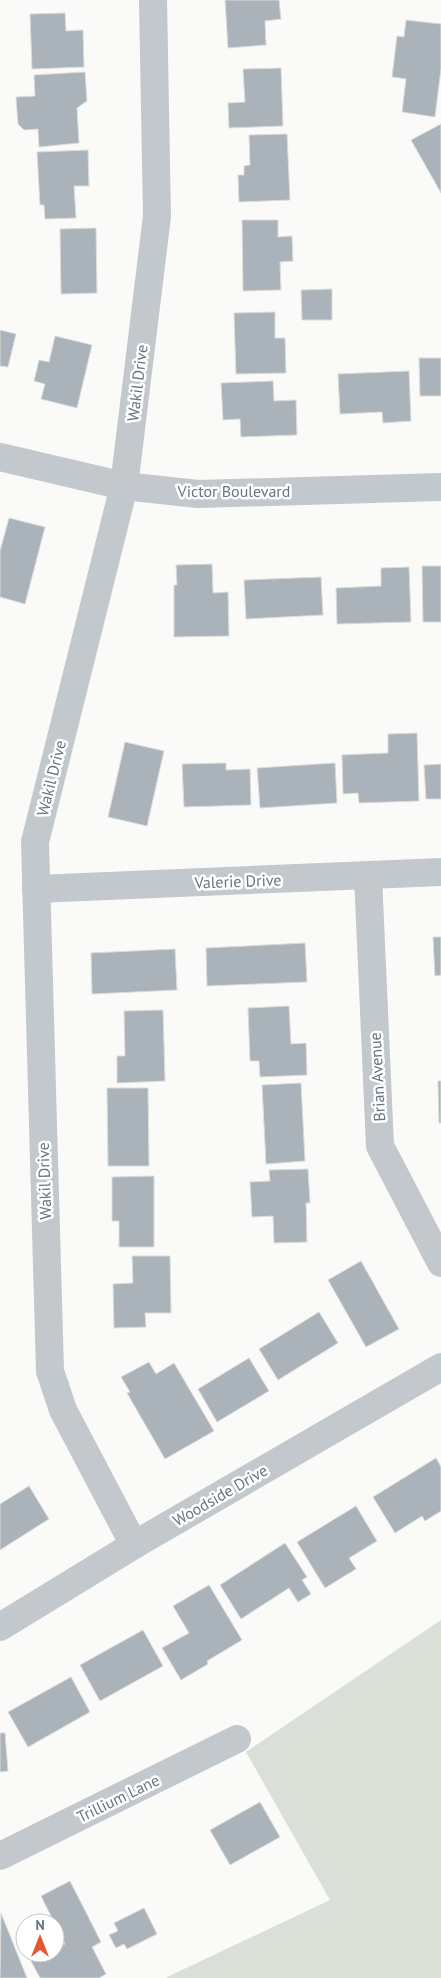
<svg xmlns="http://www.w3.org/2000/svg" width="441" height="1978" font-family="'PT Sans',sans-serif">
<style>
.green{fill:#dadfd7}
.building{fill:#aab3b9;stroke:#dcdcda}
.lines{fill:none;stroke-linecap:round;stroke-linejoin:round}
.street{stroke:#c3c8cc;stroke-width:28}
.labels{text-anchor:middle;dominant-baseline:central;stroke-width:5;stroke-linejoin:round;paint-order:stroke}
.street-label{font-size:16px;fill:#657683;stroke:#fff}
</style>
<rect width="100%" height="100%" fill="#fafaf8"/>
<path class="green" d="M441,1620v358h-276l165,-78 -84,-148z"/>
<g class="building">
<path d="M225,0h54l2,19 -16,2 1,24 -38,3z"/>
<path d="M65,13l1,18 17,-1 1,37 -52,2 -2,-55z"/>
<path d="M406,20l35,4v45l-6,48 -33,-5 4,-33 -14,-2 5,-41 7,1z"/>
<path d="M281,68l2,58 -54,2 -1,-25 17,-1 -2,-33z"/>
<path d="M85,72l2,29 -10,7 2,35 -40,4 -1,-18 -14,1 -6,-6 -2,-27 19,-1 -1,-21z"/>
<path d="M441,124v69l-30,-53z"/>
<path d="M287,134l3,66 -51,2 -1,-27h6v-9l6,-1 -1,-30z"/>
<path d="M88,150l1,36h-15l2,32 -31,1 -1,-14h-4l-3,-53z"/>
<path d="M242,220h36v17l14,-1 1,25 -13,1 1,28 -38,1z"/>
<path d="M96,228l1,65 -36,1 -1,-65z"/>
<path d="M332,289v31h-30l-1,-30z"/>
<path d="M275,312v26h10l1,35 -50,1 -2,-61z"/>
<path d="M0,330l16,4 -8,33 -8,-1z"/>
<path d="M55,336l37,9 -15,63 -36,-9 4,-15 -11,-3 5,-21 10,2z"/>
<path d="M419,358h22v38h-21z"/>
<path d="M409,371l2,50 -28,2 -1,-11 -42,2 -2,-40z"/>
<path d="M273,381l1,20 22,-1 1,35 -56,2 -1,-18 -17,1 -2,-37z"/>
<path d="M9,518l36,9 -20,77 -25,-7v-46z"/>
<path d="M212,564l1,29 15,-1 1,44 -55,1v-52h3l-1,-20z"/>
<path d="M422,566h19v56h-18z"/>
<path d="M409,567l2,55 -74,2 -1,-36 45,-2v-18z"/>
<path d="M321,577l2,38 -77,4 -2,-39z"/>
<path d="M417,733l2,68 -60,2 -1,-10 -15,1 -1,-39 46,-2v-19z"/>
<path d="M125,742l39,9 -17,75 -39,-9z"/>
<path d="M226,763v7l24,-1 1,36 -67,2 -2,-43z"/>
<path d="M335,763l2,40 -77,5 -3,-40z"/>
<path d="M441,764v35h-15l-2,-34z"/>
<path d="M433,937h8v38l-6,1z"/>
<path d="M305,943l2,39 -100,4 -1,-38z"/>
<path d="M175,949l2,41 -85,4 -1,-41z"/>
<path d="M289,1006l2,38 15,-1 1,32 -47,2 -1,-16h-9l-2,-53z"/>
<path d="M163,1010l2,71 -48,2v-27h8l-1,-45z"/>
<path d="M438,1081h3v42h-2z"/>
<path d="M301,1083l4,78 -39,3 -4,-79z"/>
<path d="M107,1088h41l1,78h-41z"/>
<path d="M308,1169l2,34h-4l1,39 -33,1 -1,-27 -21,1 -2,-35 20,-1 -1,-11z"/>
<path d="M154,1176v71h-35v-26h-7v-44z"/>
<path d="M132,1256h38l1,57h-26l1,14 -32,1 -1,-44 20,-1z"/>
<path d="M361,1261l38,68 -33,18 -38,-67z"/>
<path d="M319,1312l19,31 -60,37 -19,-31z"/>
<path d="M249,1358l20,33 -52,31 -19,-33z"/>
<path d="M149,1362l7,12 18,-11 40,68 -49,28 -38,-66 3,-1 -9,-15z"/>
<path d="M436,1458l5,9v44l-16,10 -3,-5 -27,17 -22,-36z"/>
<path d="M29,1486l20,33 -49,31v-46z"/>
<path d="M356,1506l21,35 -28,17 7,11 -31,19 -28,-46z"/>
<path d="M285,1543l22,34 -5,3 9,14 -13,8 -9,-14 -48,31 -21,-34z"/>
<path d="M209,1585l33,55 -35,21 1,3 -27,16 -19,-32 27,-15 -16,-27z"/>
<path d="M143,1630l20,36 -63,35 -20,-36z"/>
<path d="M71,1677l19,35 -62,35 -20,-35z"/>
<path d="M0,1733h5l3,38 -8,1z"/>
<path d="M260,1802l20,35 -50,28 -20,-35z"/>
<path d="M70,1881l31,61 -9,5 14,27 -7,4h-59l-9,-17 13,-8h11v-12l3,-1 3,6 4,-2 -24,-48z"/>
<path d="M144,1908l13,26 -30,15 -3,-5 -8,4 -7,-13 9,-4 -4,-8z"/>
<path d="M1,1913l26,65h-27z"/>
</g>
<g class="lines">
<g class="street">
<path d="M0,457l124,29 74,8 243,-7"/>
<path d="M368,876l12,270 61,117"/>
<path d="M36,889l405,-17"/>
<path d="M134,1545l-71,-135 -13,-39 -15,-529 89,-356 33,-270 -4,-216"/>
<path d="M0,1627l134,-82 307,-178"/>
<path d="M0,1856l237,-117"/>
</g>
</g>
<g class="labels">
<g class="street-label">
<text transform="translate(137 383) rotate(-83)">Wakil Drive</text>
<text x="234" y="491">Victor Boulevard</text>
<text transform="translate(51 778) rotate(-76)">Wakil Drive</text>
<text transform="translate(238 881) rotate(-2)">Valerie Drive</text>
<text transform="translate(377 1077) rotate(-93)">Brian Avenue</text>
<text transform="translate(44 1181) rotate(-92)">Wakil Drive</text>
<text transform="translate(220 1495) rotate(-30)">Woodside Drive</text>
<text transform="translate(118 1798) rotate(-26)">Trillium Lane</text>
</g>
</g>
<g transform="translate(40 1938)"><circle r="24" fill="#ffffff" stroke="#c1c8cd"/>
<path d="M0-4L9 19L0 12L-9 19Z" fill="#e4572e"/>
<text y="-8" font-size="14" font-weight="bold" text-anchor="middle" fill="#657683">N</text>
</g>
</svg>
